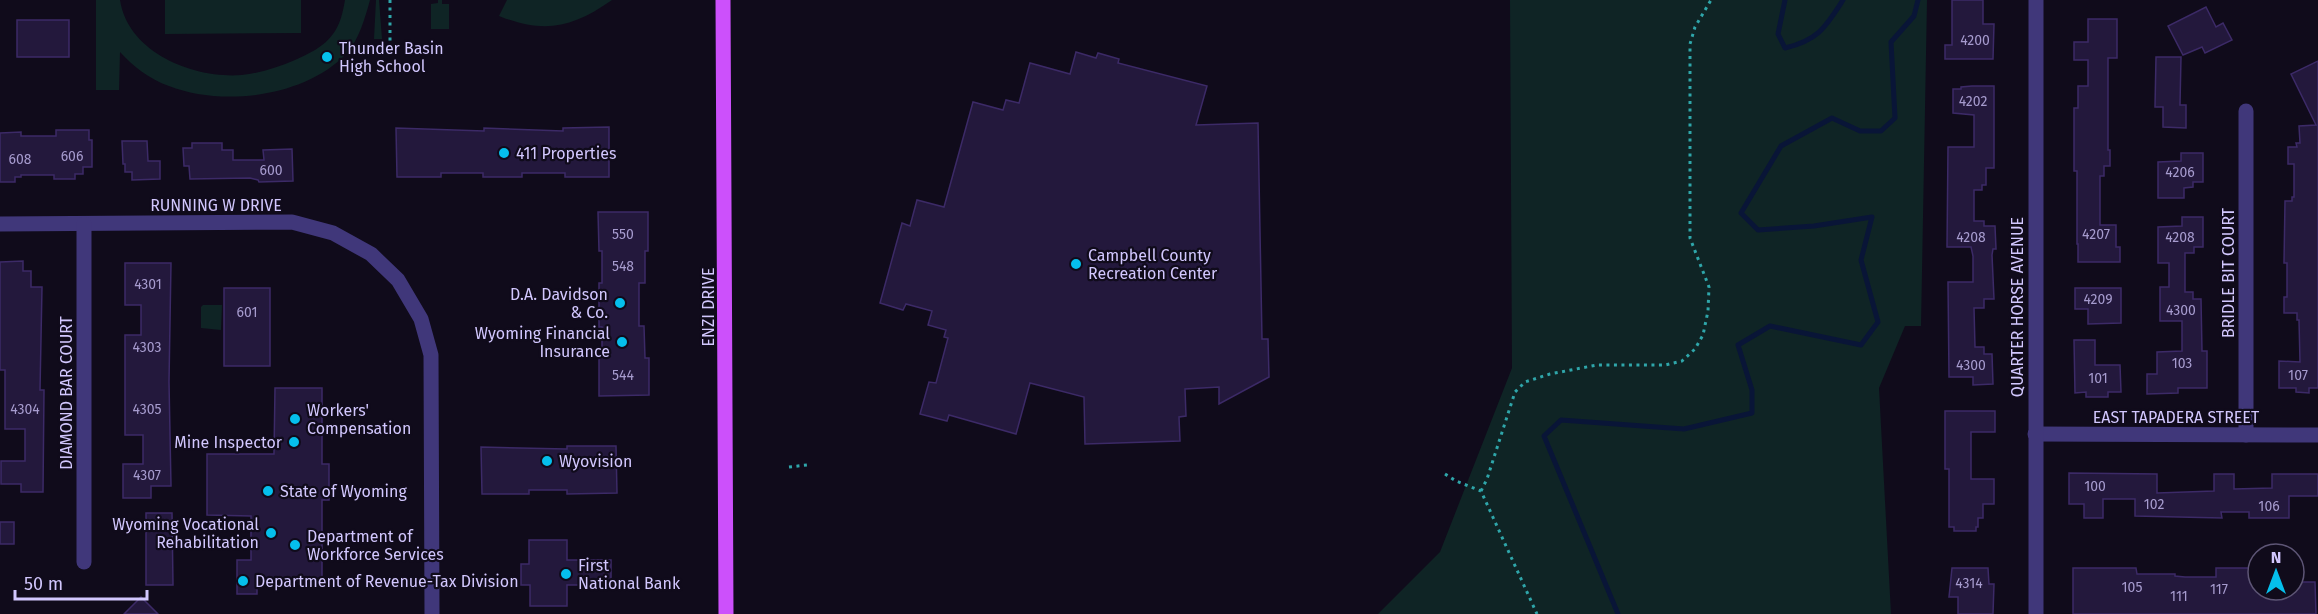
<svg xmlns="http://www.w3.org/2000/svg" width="2318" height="614" font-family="'Fira Sans',sans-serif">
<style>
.green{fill:#0f2425}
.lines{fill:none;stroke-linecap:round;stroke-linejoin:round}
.stream{stroke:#091537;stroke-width:5}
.building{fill:#23183c;stroke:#3c2a67;stroke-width:1.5}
.path{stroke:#2fa6aa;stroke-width:3;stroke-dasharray:3 4.5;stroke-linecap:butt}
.minor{stroke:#40377a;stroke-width:15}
.major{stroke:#cc50fb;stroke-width:15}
.poi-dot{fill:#05bfec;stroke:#100b1b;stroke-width:2}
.labels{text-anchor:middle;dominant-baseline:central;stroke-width:4.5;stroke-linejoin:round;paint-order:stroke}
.number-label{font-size:14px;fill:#a69bce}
.poi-label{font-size:16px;fill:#d2c7fe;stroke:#100b1b;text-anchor:start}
.street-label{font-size:16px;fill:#d2c7fe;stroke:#100b1b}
</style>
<rect width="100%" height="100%" fill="#100b1b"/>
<g class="green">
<path d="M96,0h24c8,53 74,79 122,75 18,-2 37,-8 53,-15 13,-6 29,-13 38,-26 7,-9 10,-22 12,-34h25c-5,18 -11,40 -24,54 -41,43 -124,53 -177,32 -20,-7 -35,-19 -49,-34l-1,38h-23z"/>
<path d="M165,0h136v33l-136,1z"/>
<path d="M376,0h3l3,39h-8z"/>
<path d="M438,0h4v4h7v25h-18v-25l7,-1z"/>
<path d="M507,0h105c-40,28 -68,34 -113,16z"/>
<path d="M1510,0h417l-6,326h-16l-26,62 12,226h-513l62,-62 72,-184z"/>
<path d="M203,305h19l-1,25 -20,-2v-21z"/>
</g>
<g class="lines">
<g class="stream">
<path d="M1785,0l-7,34 7,14c33,-8 40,-20 58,-48"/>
<path d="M1618,614l-74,-178 17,-16 123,9 68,-16v-23l-14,-45 32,-19 91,19 17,-23 -17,-62 11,-43 -58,9 -56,4 -17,-17 40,-67 51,-28 28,13h21l14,-13 -4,-76 23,-26 4,-16"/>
</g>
</g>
<g class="building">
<path d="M1952,0h31v24h11l-1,35h-48v-14h7z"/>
<path d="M2206,7l10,20 7,-4 9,17 -27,13 -3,-6 -19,8 -15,-29z"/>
<path d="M2088,19h29v39h-9v92h2v16h-6v10h-4v49h16v22h4v15h-42v-18h-1v-73h-3v-63h4v-22h10v-26h-14v-18h14z"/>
<rect x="17" y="20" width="52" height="37"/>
<path d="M1076,52l20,6 2,-5 21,6 -1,4 89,23 -11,39 62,-2 4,216h6l1,38 -50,27v-17l-34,2 1,27 -7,1 1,24 -95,3 -1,-47 -54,-14 -14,51 -67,-19 -2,6 -27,-7 9,-32 7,1 12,-45 -4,-1 2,-7 -18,-5 4,-14 -26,-7 -3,6 -23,-7 22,-80 8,3 7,-26 27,7 29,-105 30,8 3,-10 13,3 11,-40 40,11z"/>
<path d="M2156,57h25l-1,48h6v23l-23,-1v-20h-8z"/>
<path d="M2318,61v327h-9v5l-13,-1v-4h-17v-27l21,1 -1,-42h-2v-7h-13v-16h3v-34h-3l1,-62h7v-4h2v-33h-6v-17h9l-1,-4h4l-1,-17 17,-1 -25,-51z"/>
<path d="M1972,86h22v82h-8v17h-4v5h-8v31h10v5h11l1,23h-3l-1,6 2,44h-10v9h-10l1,39h9v7h8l1,30 -20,1v-8h-24l-1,-95h25v-26l-2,-9h-24l1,-100h26v-32l-21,-2v-24h8v-2z"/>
<path d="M609,127v50h-44v-4h-43v4h-39v-4h-42v4h-44l-1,-49 88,3v-3l79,3v-3z"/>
<path d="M56,130h33v10h3v27h-9v7h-8v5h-21v-4h-33v2h-6v5h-15v-49l21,-1v4h35z"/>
<path d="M122,141h25l1,20h12v18l-28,1v-8h-7v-8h-2z"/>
<path d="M192,143h30v7h11v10h31l-1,-10 29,-1 1,32 -34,1 -1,-2 -8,-2 -60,1 -1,-13h-5l-1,-18h9z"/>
<path d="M2181,153h22v29h-10v5l-9,1v10h-26v-36l23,-1z"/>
<path d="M598,212h50v39h-3v32h-6v43h5l1,32h4v37l-50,1v-41h3v-28h-3v-44h3v-32h-3z"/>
<path d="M2182,217h21v30h-9v6h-9v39h8v7h8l1,52h5v37h-29v5l-31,1v-20h10v-22l25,-1v-30h-22v-34h9v-24h-11v-36l24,-1z"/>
<path d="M23,261v10h8v16h11l-2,103h4l-1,102h-22v-8h-20v-23h24v-32h-20v-59h-5v-108z"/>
<path d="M125,263h46l-2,119 2,104h-20v12h-28v-34h20v-29h-18v-100h16v-30h-16z"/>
<rect x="224" y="288" width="46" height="78"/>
<path d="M2075,288h46v35l-33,1v-15h-13z"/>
<path d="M2074,340h21v25h25l1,27h-13v5h-22v-5l-11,1z"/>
<path d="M275,388h47v76h7v36h-7v81h-65v13h-20v-34h14v-44l-44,-1v-61h67z"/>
<path d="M1945,411h50v21h-24v47h23v25h-11v14h-5v9h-2v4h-22v-4h-5v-58h-4z"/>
<path d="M567,446h49l1,47 -50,1v-4h-38v4h-47l-1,-47 86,2z"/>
<path d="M2069,473l88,1v19l57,-2v-17h20v15l38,-1v-14h46v22h-29v22h-40v-6h-28l1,6 -87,-2v-17h-32v19h-19v-14h-15z"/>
<path d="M146,513h26l1,72h-27z"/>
<rect x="0" y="522" width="14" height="22"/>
<path d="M529,540h38v20h44v25h-44v21h-37v-21h-9v-21h8z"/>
<path d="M1952,568h36l1,16h5l-1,30h-35v-17h-9z"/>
<path d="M2073,568h63l1,6h38v2l10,1h31v-9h42v22h36v-8h21l1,32h-243z"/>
<path d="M141,597l17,17h-34z"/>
</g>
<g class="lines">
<g class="path">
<path d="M390,0v55"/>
<path d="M789,467l18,-2"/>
<path d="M1445,474l11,7 25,10 56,123"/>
<path d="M1481,491l6,-12 28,-87 10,-10 25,-8 47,-9h68l17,-4 13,-12 8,-14 5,-24 1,-24 -19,-49v-194l5,-17 16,-27"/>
</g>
<g class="minor">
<path d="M2246,111v324"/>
<path d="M0,224l292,-2 41,11 38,21 27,26 23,39 10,36 1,259"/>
<path d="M84,224v338"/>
<path d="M2035,434l283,1"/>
<path d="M2036,614v-614"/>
</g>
<path class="major" d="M723,0l3,614"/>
</g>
<g class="poi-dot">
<circle cx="327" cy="57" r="6"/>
<circle cx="504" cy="153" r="6"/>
<circle cx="1076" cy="264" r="6"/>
<circle cx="620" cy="303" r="6"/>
<circle cx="622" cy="342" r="6"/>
<circle cx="295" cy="419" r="6"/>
<circle cx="294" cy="442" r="6"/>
<circle cx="547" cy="461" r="6"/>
<circle cx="268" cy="491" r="6"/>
<circle cx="271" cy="533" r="6"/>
<circle cx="295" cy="545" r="6"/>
<circle cx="566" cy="574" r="6"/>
<circle cx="243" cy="581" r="6"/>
</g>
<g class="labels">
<g class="number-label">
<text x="1975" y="40">4200</text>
<text x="1973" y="101">4202</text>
<text x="72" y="156">606</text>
<text x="20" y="159">608</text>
<text x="271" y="170">600</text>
<text x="2180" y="172">4206</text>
<text x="623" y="234">550</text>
<text x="2096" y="234">4207</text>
<text x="1971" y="237">4208</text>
<text x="2180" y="237">4208</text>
<text x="623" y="266">548</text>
<text x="148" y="284">4301</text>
<text x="2098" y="299">4209</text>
<text x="2181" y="310">4300</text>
<text x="247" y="312">601</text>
<text x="147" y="347">4303</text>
<text x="2182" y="363">103</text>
<text x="1971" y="365">4300</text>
<text x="623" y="375">544</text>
<text x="2298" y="375">107</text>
<text x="2098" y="378">101</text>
<text x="25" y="409">4304</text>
<text x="147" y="409">4305</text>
<text x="147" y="475">4307</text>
<text x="2095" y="486">100</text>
<text x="2154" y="504">102</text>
<text x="2269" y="506">106</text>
<text x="1969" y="583">4314</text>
<text x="2132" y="587">105</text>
<text x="2219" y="589">117</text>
<text x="2179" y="596">111</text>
</g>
<g class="poi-label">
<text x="339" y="48">Thunder Basin<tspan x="339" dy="18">High School</tspan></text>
<text x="516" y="153">411 Properties</text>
<text x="1088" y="255">Campbell County<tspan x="1088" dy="18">Recreation Center</tspan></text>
<text x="608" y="294" text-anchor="end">D.A. Davidson<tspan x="608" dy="18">&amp; Co.</tspan></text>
<text x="610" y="333" text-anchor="end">Wyoming Financial<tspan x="610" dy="18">Insurance</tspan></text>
<text x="307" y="410">Workers'<tspan x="307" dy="18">Compensation</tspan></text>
<text x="282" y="442" text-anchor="end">Mine Inspector</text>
<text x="559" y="461">Wyovision</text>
<text x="280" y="491">State of Wyoming</text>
<text x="259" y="524" text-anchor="end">Wyoming Vocational<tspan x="259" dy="18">Rehabilitation</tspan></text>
<text x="307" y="536">Department of<tspan x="307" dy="18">Workforce Services</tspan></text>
<text x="578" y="565">First<tspan x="578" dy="18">National Bank</tspan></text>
<text x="255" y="581">Department of Revenue-Tax Division</text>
</g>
<g class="street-label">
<text x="216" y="205">RUNNING W DRIVE</text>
<text transform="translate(2228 273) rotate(-90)">BRIDLE BIT COURT</text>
<text transform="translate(708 307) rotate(-90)">ENZI DRIVE</text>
<text transform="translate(2017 307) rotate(-90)">QUARTER HORSE AVENUE</text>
<text transform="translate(66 393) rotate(-90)">DIAMOND BAR COURT</text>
<text x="2176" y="417">EAST TAPADERA STREET</text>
</g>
</g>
<g transform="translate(2276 572)"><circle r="28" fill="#100b1b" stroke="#5e5676" stroke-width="1.5"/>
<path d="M0-4.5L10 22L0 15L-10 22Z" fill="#05bfec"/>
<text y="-9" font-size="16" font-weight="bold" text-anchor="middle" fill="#d2c7fe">N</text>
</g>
<path d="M15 590v9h132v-9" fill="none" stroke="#d2c7fe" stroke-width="3"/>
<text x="24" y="590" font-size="18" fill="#d2c7fe" stroke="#100b1b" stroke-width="4.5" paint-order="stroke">50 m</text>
</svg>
